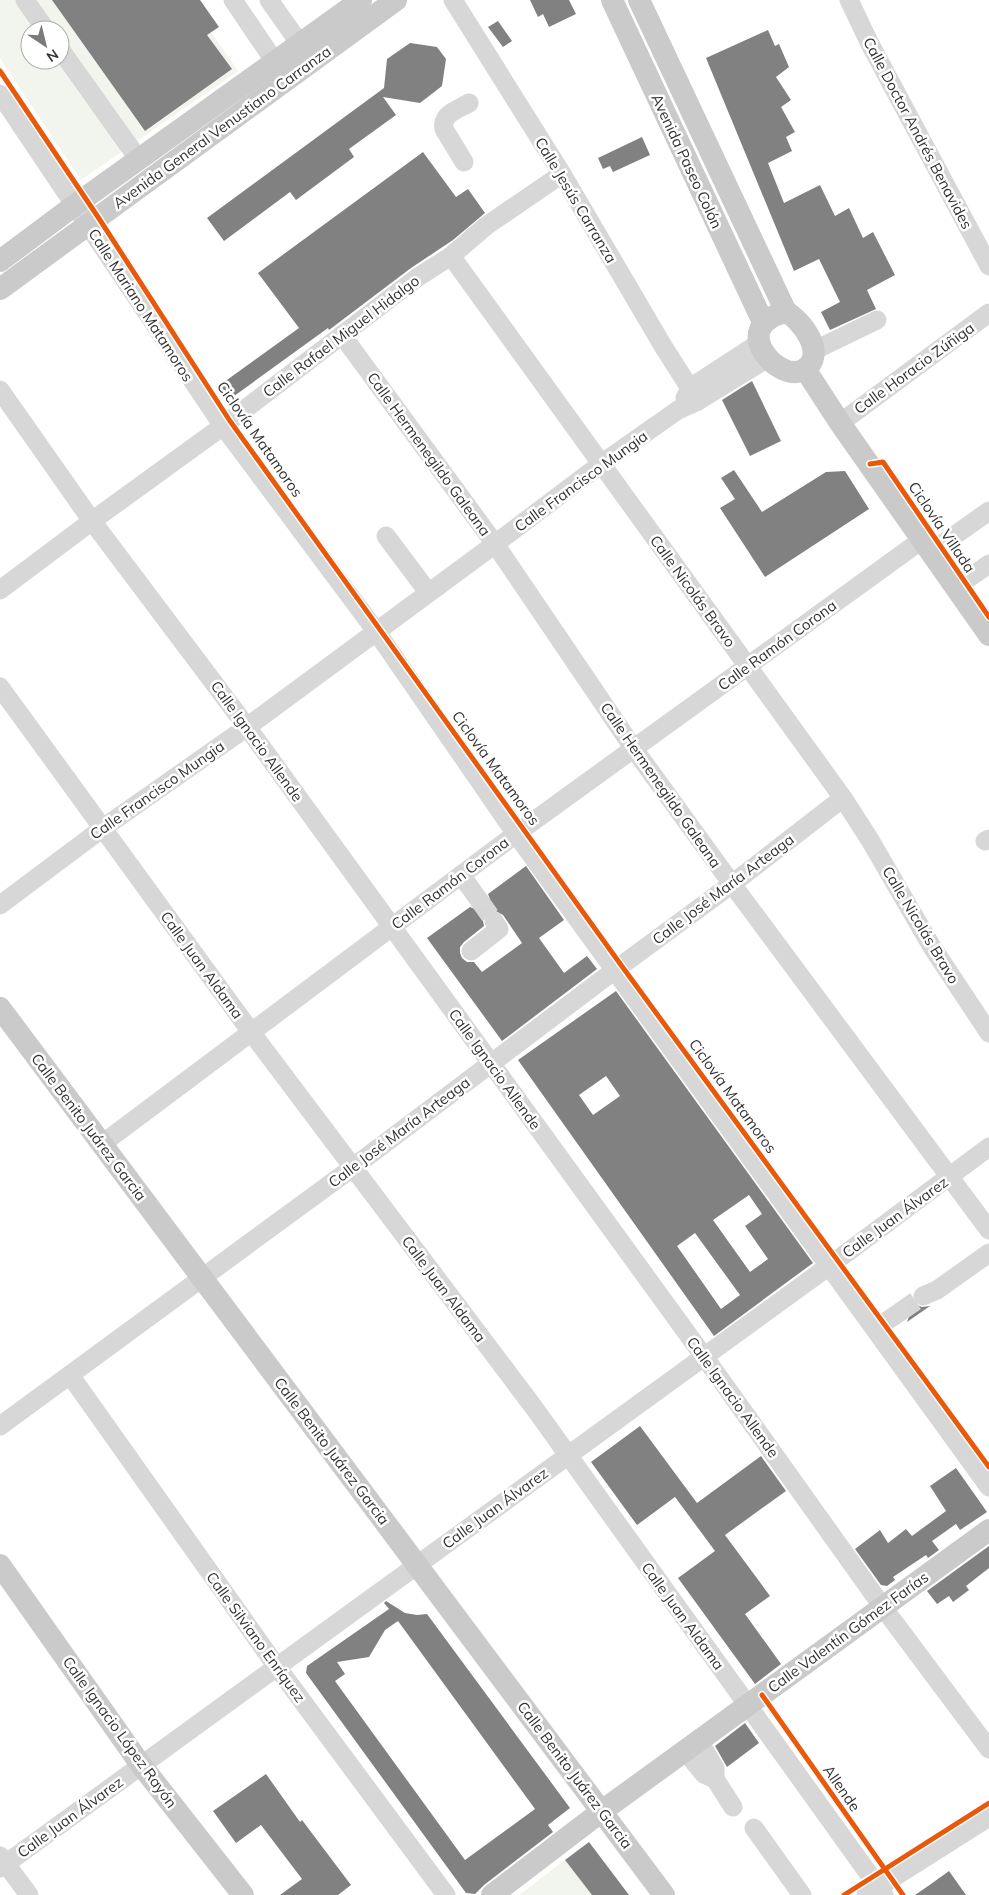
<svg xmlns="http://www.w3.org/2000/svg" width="989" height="1895" font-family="Mulish,sans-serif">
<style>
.green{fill:#f1f5ed;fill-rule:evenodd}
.building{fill:#818181;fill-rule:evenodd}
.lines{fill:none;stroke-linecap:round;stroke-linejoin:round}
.minor-tunnel{stroke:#d6d6d6;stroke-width:19;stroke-dasharray:19 9;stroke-linecap:butt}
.minor{stroke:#d7d7d7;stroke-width:19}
.major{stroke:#cacaca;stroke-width:22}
.cycleway-casing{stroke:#fff;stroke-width:8}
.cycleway{stroke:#e8590c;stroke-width:5}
.labels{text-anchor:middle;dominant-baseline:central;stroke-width:5;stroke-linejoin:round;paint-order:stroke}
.street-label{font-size:15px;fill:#333;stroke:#fff}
</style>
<rect width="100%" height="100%" fill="#fff"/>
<g class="green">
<path d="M0,0h189l49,71 -157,109 -81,-122zM30,30h30v30h-30z"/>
<path d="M565,1860l27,35h-73z"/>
</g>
<g class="building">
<path d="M52,0h148l19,27 -12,8 25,34 -87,62z"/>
<path d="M530,0h39l7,14 -27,13 -6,-13 -5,3z"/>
<path d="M498,21l14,20 -9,6 -15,-20z"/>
<path d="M768,30l7,16 4,-2 10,23 -13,10 15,23 -10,7 14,25 -9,5 6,14 -24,12 16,40 36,-18 15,31 14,-8 14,30 10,-6 22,43 -28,15 9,19 -46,21 -9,-18 19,-10 -21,-43 -25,12 -88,-213z"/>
<path d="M410,43l27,4 9,12 -4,27 -22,17 -37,-6 13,18 -47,34 5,8 -58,43 -6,-8 -66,49 -17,-23 177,-130 3,-29z"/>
<path d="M642,137l8,18 -37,17 -3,-6 -7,3 -5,-11z"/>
<path d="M423,152l33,45 12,-8 17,24 -32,27 -42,28 -82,62 -1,-2 -98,71 -10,-14 79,-57 -41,-55z"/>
<path d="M752,381l29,60 -31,15 -28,-56z"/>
<path d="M734,470l28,42 64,-40 19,-1 24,38 -104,68 -45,-69 15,-9 -14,-21z"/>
<path d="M526,866l38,54 -25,18 25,35 23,-17 10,13 -95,72 -75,-103 43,-31 10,4 6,-2 4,-10 -2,-5zM494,910l9,5 19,28 -40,29 -8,-10h-7l-5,-4 -2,-5v-6l4,-5 20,-16 -1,-5 1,-6 4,-4z"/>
<path d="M616,991l197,272 -99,73 -196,-276zM606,1076l14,20 -27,19 -14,-20zM749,1195l13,19 -17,12 23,33 -18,13 -37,-52zM695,1233l45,62 -19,14 -44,-63z"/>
<path d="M912,1296l1,5 4,4 5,2 8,-1 -23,16 4,-11 -2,-6 -5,-3z"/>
<path d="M640,1426l57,77 64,-47 25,35 -61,44 45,61 -25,18 36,50 -26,20 -77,-106 37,-27 -40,-54 -38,28 -46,-63z"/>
<path d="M956,1468l31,44 -27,18 -4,-6 -24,17 7,9 -11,8 -2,-3 -33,22 2,3 -8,6 -6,-1 -26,-36 25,-19 8,13 18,-14 6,7 34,-25 -16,-25z"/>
<path d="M989,1546v22l-23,18 3,4 -16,12 -4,-6 -12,8 -10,-13z"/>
<path d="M386,1601l19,12 12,2 10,-1 143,194 -22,17 5,7 -69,53 -9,9 -9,-1 -160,-220 1,-7 82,-57 -5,-6zM398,1621l137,188 -70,51 -130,-179 10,-7 -8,-12 32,-5 16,-27z"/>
<path d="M745,1723l14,20 -32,24 -12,-21z"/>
<path d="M266,1774l34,48 2,-2 49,65 -13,10h-58l22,-16 -41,-54 -25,18 -23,-32z"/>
<path d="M589,1842l40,53h-37l-27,-35z"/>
<path d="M949,1871l17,24h-51l16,-11z"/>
</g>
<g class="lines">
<g class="minor-tunnel">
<path d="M479,900l15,21"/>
<path d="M900,1312l23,-16"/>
</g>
<g class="minor">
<path d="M25,0l21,30"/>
<path d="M233,0l42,62"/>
<path d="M269,0l31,44"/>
<path d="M453,0l109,174 101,172 35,55"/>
<path d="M849,0l21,44 119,222"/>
<path d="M60,49l79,111"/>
<path d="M0,94l223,332 153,205 140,203 473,653"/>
<path d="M464,162l-20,-33c-3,-15 13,-19 25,-26"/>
<path d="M451,256l392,542 27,42 62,107 57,86"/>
<path d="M342,335l153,209 139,205 98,135 257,346"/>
<path d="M813,351l64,-31"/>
<path d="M0,390l92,131 155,206 474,653 161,226 107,143"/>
<path d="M685,398l5,-10 69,-45"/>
<path d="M840,423l149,-110"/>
<path d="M386,536l42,56"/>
<path d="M931,552l58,-41"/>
<path d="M956,587l33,-23"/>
<path d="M0,590l92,-69 131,-95 195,-149 33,-21 35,-30 76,-52"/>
<path d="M0,687l251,345 284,377 349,486"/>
<path d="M985,841l4,-2"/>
<path d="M461,875l18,25"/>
<path d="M0,905l103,-77 144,-101 248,-183 106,-80 77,-54 20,-9 70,-43"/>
<path d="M471,951l28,-22 -5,-8"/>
<path d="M102,1144l422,-316 399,-289"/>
<path d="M923,1296l14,-6 52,-37"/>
<path d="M875,1329l25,-17"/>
<path d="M70,1375l207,292 169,228"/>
<path d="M0,1426l352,-258 263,-198 117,-86 111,-86"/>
<path d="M699,1741l16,27v11l18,28"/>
<path d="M685,1751l19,23 11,5"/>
<path d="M754,1828l48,67"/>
<path d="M0,1856l29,39"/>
<path d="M0,1868l829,-602 160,-119"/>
<path d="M866,1895l123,-78"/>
</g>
<g class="major">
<path d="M612,0l151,322"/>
<path d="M639,0l147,312"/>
<path d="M0,261l75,-56 286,-205"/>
<path d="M0,289l396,-289"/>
<path d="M786,312c16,8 41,42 19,57 -25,17 -79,-43 -19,-57z"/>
<path d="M805,369l35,54 149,212"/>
<path d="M0,1008l664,887"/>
<path d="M0,1565l141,200 102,130"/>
<path d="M492,1895l110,-84 387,-281"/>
</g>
<g class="cycleway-casing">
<g id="cycleway">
<path d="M0,71l98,146 132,204 391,544 368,502"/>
<path d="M870,464l13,-2 106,155"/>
<path d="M762,1695l141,200"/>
<path d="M844,1895l145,-92"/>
</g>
</g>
<use href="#cycleway" class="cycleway"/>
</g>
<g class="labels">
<g class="street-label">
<text transform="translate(222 127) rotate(-36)">Avenida General Venustiano Carranza</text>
<text transform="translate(918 133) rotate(62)">Calle Doctor Andrés Benavides</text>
<text transform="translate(687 161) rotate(65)">Avenida Paseo Colón</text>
<text transform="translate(576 200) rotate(59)">Calle Jesús Carranza</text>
<text transform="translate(141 305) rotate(57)">Calle Mariano Matamoros</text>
<text transform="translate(341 336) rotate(-37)">Calle Rafael Miguel Hidalgo</text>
<text transform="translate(914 368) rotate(-36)">Calle Horacio Zúñiga</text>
<text transform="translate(260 439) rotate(55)">Ciclovía Matamoros</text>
<text transform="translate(429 454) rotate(54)">Calle Hermenegildo Galeana</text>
<text transform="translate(581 481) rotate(-36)">Calle Francisco Mungia</text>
<text transform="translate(942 527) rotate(56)">Ciclovía Villada</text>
<text transform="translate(693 591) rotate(54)">Calle Nicolás Bravo</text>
<text transform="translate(777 645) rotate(-36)">Calle Ramón Corona</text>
<text transform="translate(257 741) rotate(54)">Calle Ignacio Allende</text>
<text transform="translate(496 768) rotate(54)">Ciclovía Matamoros</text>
<text transform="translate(661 785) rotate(55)">Calle Hermenegildo Galeana</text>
<text transform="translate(157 790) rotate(-35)">Calle Francisco Mungia</text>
<text transform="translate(450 883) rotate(-37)">Calle Ramón Corona</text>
<text transform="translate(723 889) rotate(-37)">Calle José María Arteaga</text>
<text transform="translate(921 925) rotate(59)">Calle Nicolás Bravo</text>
<text transform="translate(202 965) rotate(54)">Calle Juan Aldama</text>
<text transform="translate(495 1069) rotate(54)">Calle Ignacio Allende</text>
<text transform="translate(733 1096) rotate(54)">Ciclovía Matamoros</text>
<text transform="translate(89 1127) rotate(53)">Calle Benito Juárez Garcia</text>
<text transform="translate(399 1132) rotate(-37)">Calle José María Arteaga</text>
<text transform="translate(895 1217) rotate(-36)">Calle Juan Álvarez</text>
<text transform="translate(444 1289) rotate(53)">Calle Juan Aldama</text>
<text transform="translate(733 1397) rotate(54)">Calle Ignacio Allende</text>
<text transform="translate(332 1451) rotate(53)">Calle Benito Juárez Garcia</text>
<text transform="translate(495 1508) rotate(-36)">Calle Juan Álvarez</text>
<text transform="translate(683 1616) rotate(54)">Calle Juan Aldama</text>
<text transform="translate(848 1632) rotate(-36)">Calle Valentín Gómez Farías</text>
<text transform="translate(256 1637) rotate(54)">Calle Silviano Enríquez</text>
<text transform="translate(120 1732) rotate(54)">Calle Ignacio López Rayón</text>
<text transform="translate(575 1775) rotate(53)">Calle Benito Juárez Garcia</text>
<text transform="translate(842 1788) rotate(55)">Allende</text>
<text transform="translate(70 1817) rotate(-36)">Calle Juan Álvarez</text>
</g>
</g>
<g transform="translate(45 45) rotate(145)"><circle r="24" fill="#ffffff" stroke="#adadad"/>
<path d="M0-4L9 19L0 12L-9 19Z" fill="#7a7a7a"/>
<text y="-8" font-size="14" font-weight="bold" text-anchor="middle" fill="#333333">N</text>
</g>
</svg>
